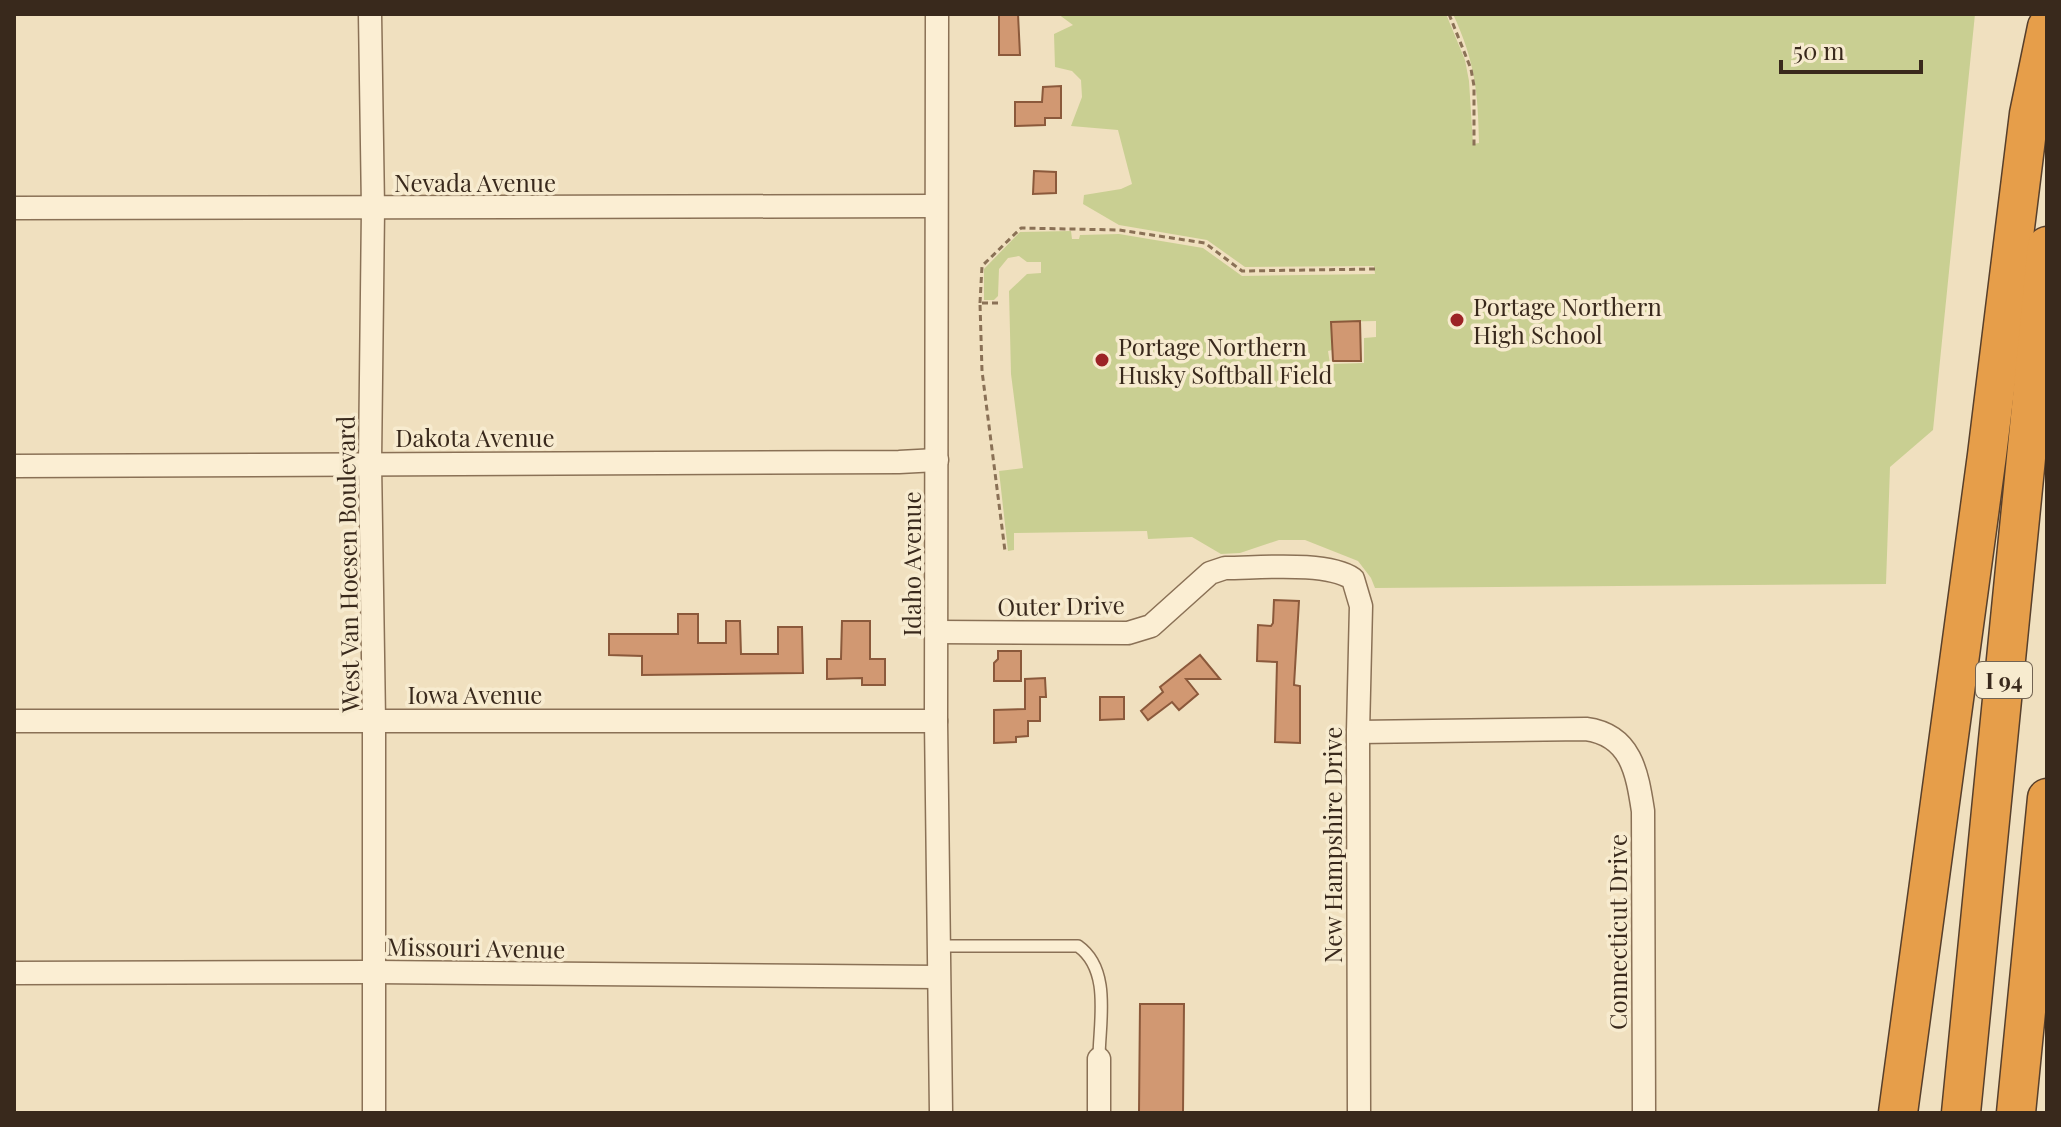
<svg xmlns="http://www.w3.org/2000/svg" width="2061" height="1127" font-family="'Playfair Display',serif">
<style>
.green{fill:#c9cf92;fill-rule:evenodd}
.building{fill:#d19872;stroke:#8b593b;stroke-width:2}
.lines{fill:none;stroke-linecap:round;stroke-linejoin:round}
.lane-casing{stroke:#8a7156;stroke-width:14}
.street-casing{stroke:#8a7156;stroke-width:25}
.highway-casing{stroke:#573f2b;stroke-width:41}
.path{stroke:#8a7156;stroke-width:3;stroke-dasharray:6 4;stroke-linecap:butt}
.lane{stroke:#fbeed3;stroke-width:11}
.street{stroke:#fbeed3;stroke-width:22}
.highway{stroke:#e69e4a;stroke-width:38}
.poi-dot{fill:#9c2326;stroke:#f7ebcf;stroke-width:3}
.labels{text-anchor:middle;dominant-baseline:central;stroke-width:7;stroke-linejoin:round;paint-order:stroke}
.shield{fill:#f7ebcf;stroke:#726352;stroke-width:2}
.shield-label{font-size:22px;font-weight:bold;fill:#39291c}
.street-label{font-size:24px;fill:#39291c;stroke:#f7ebcf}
.poi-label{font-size:24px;fill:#39291c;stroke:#f7ebcf;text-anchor:start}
</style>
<rect width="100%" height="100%" fill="#f0e0bf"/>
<path class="green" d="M1058,14h388l19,46 4,21 4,63 6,-1c-1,-52 -4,-81 -26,-129h522l-42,416 -43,37 -4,117 -511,4 -4,-10 -13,-17 -53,-21h-26l-39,13 -19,1 -29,-17 -44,2 -1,-8 -133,2v17l-6,1 -9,-80 24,-3 -12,-94 -2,-83 18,-17 14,-1v-11h-14l-8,-6 -11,2 -9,11 -1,27 -4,4h-10v-31l36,-37 51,-1 1,8h7l1,-4 39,-1 84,14 39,28 133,-2 -1,-8 -129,1 -38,-27 -88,-15 -36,-21 1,-9 37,-6 11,-5 -14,-54 -47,-4 11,-29 -1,-17 -9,-9 -17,-4 -1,-33 19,-9zM1376,321v16l-12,1v25l-34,1 -2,-13 4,-1v-28z"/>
<g class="building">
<path d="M999,14h19l2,41h-21z"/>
<path d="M1061,86v32h-16v7l-30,1v-24h27l1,-15z"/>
<path d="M1034,171l22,1v21l-23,1z"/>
<path d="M1360,321l1,40h-28l-2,-39z"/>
<path d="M1274,600l25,1 -5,84 6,1v57l-25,-1 2,-80 -20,-1 1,-36 13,1 2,-3z"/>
<path d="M678,614h20v29h28v-22h14l1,33h37v-27h24l1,46 -161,2v-19l-33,-1v-21h69z"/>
<path d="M842,621h28v38h15v26h-23v-7l-35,1v-20h14z"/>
<path d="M998,651h23v30h-27v-18l4,-4z"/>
<path d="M1200,655l20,24h-34l12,15 -19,16 -7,-8 -24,18 -7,-9 22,-19 -3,-5z"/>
<path d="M1045,678l1,19h-6v24h-12v15l-12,1v5l-22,1v-33l31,-1v-30z"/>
<path d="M1100,697h24v22l-24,1z"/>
<path d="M1140,1004h44l-1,109h-44z"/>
</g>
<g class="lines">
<g class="lane-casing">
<path id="lane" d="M938,946h140c34,24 21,77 21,113"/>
</g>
<g class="street-casing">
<g id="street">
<path d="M370,14l3,195 -3,254 4,257v393"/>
<path d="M937,14l-1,707 5,392"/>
<path d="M14,208l921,-2"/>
<path d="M14,466l885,-4 38,-2"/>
<path d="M937,632l191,1 23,-7 59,-53 15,-5c34,0 102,-7 128,11l8,27 -3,126 1,381"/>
<path d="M14,721h922"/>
<path d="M1358,732l228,-3c45,6 51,43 57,82l1,302"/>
<path d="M14,973l361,-1 563,5"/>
<path d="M1099,1113v-54"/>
</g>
</g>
<g class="highway-casing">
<g id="highway">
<path d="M1898,1113l89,-658 42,-341 18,-87"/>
<path d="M1961,1113l86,-867"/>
<path d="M2016,1113l31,-315"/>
</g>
</g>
<g class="path">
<path d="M1449,14l22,55 3,17v63"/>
<path d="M980,303l2,-37 39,-38 98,2 86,13 37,28 133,-2"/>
<path d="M998,303h-18l2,68 23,180"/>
</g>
<use href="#lane" class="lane"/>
<use href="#street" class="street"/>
<use href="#highway" class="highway"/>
</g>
<g class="poi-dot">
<circle cx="1457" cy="320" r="8"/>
<circle cx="1102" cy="360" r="8"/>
</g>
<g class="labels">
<rect class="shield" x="1976" y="662" width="56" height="36" rx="6"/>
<g class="shield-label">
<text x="2004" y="680">I 94</text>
</g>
<g class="street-label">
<text x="475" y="182">Nevada Avenue</text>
<text x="475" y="437">Dakota Avenue</text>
<text transform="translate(347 564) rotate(-91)">West Van Hoesen Boulevard</text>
<text transform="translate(911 564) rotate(-90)">Idaho Avenue</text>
<text transform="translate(1061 605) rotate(-1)">Outer Drive</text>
<text x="475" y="694">Iowa Avenue</text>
<text transform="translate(1332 845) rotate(-90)">New Hampshire Drive</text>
<text transform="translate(1617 932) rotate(-90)">Connecticut Drive</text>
<text transform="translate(476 947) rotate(1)">Missouri Avenue</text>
</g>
<g class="poi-label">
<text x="1473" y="306">Portage Northern<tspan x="1473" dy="28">High School</tspan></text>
<text x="1118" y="346">Portage Northern<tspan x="1118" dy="28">Husky Softball Field</tspan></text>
</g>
</g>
<rect width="2061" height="1127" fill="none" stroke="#39291c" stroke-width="32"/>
<path d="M1781 60v12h140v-12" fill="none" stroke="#39291c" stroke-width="4"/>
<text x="1793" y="60" font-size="24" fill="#39291c" stroke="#f7ebcf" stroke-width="6" paint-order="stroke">50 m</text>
</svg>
